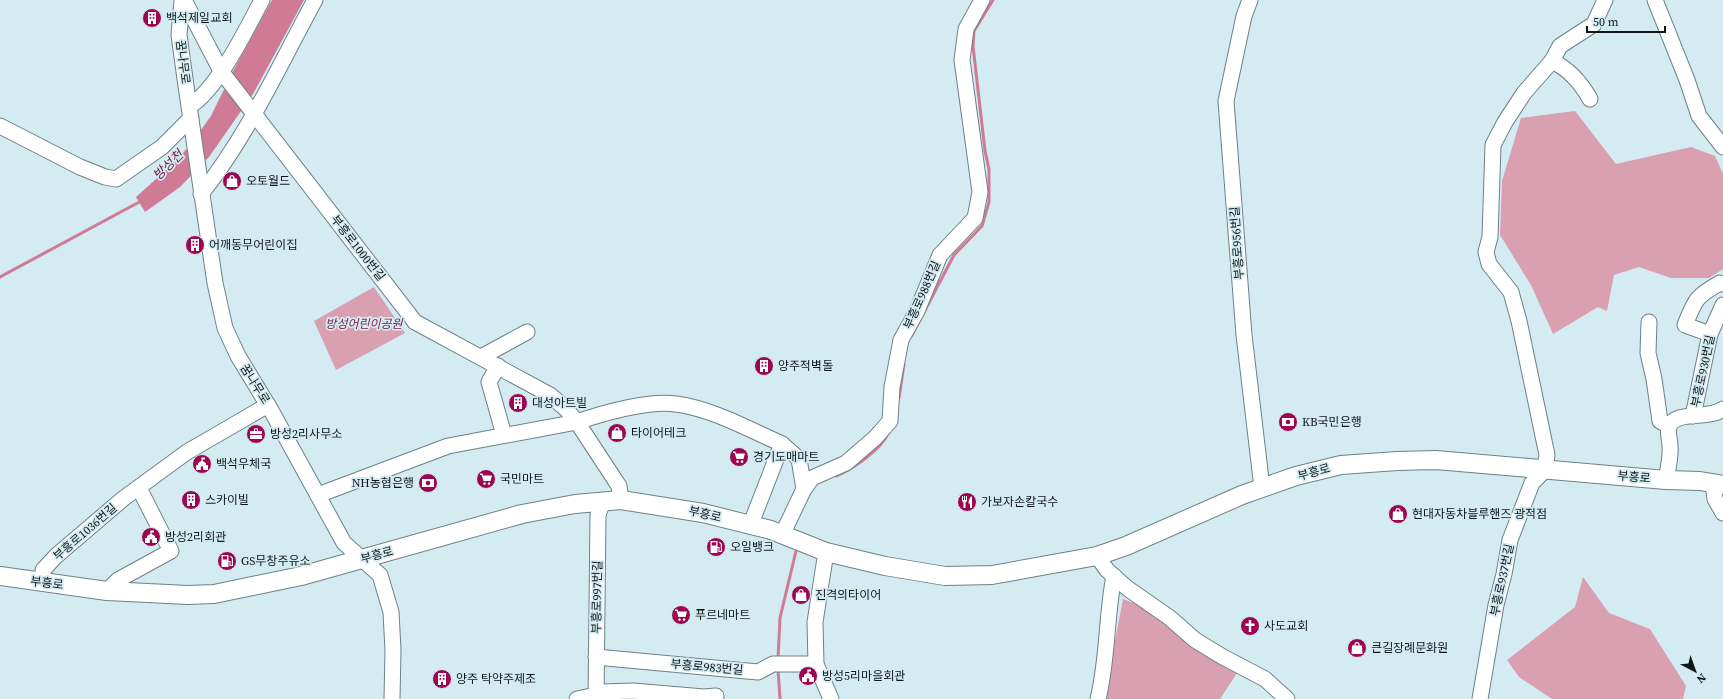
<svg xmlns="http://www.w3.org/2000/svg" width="1723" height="699" font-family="'Source Serif 4','Noto Sans KR',serif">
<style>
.green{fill:#d9a0b1}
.water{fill:#cf7b95}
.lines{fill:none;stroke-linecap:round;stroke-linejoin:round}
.stream{stroke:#cf7b95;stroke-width:3}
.minor-casing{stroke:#6d8188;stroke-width:17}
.major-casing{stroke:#6d8188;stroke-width:20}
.minor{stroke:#fff;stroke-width:15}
.major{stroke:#fff;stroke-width:18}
.labels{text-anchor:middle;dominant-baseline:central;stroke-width:3.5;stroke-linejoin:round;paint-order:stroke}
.poi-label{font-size:12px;fill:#0e1618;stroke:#d4ebf2;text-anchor:start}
.street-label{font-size:12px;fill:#0e1618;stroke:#d4ebf2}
.park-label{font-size:12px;font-style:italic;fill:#7f1b45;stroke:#d4ebf2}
.water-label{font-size:13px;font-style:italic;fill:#7b1642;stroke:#d4ebf2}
</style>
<rect width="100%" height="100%" fill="#d4ebf2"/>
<g class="green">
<path d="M1575,111l41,53 75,-17 24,9 8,18v95l-14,9h-38l-32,-11 -25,8 -7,36 -9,-4 -45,27 -22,-49 -31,-50 2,-54 19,-63z"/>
<path d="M374,287l31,46 -69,37 -22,-49z"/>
<path d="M1583,577l26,36 41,16 36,57 -3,13h-131l-33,-22 -12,-17 68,-53z"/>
<path d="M1123,599l21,8 93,66 -17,26h-116z"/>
</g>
<path class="water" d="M272,0h32l-51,94 -44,63 -29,30 -35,25 -9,-15 39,-35 16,-18 20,-28 22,-45z"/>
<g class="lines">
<g class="stream">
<path d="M0,277l143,-77"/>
<path d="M912,335l42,-80 28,-29 7,-24v-33l-4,-18 -12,-105 1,-15 19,-31"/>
<path d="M899,398l5,-34"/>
<path d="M836,476c17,-7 45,-26 53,-44"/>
<path d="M778,659l2,-41 16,-67"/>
<path d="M778,669l2,30"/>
</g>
<g class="minor-casing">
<g id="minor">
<path d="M182,0l-3,35 7,51 29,197 10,45 13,28 34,56 72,131 36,32 11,37 2,38 -1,49"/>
<path d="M184,0l37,71 194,251 135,73 16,14 11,13 38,58 4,6 2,14"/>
<path d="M1250,0l-6,16 -18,85 18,234 18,153"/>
<path d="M1655,0l32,80 12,36 24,31"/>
<path d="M1552,61c17,8 29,22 38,38"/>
<path d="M190,106c28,-18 56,-76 72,-106"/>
<path d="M0,126l80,41 25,10 11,2 46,-32 29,-29"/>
<path d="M201,194c47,-59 78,-128 114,-194"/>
<path d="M1649,322l-1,31 6,26 6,42 9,5"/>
<path d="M1710,334l-25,-9c10,-25 11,-29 35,-42l3,1"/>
<path d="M481,357l46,-25"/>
<path d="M498,366l-9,16 15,53"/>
<path d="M1693,416l17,-82 13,-29"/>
<path d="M782,444l17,15 5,30"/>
<path d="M1666,480c2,-11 5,-23 4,-34 0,-7 -3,-13 -1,-19 5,-17 40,-7 54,-18"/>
<path d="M1713,484l2,15 8,14"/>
<path d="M318,495l130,-49 129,-24c26,-9 72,-22 99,-18 37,5 72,25 106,40l-32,82"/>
<path d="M782,535l22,-46 8,-11 34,-15 29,-25 15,-17 2,-34 9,-47 16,-29 23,-56 35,-37 5,-26 -18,-132 4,-31 16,-29"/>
<path d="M826,552l-11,70 1,42 15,35"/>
<path d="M1097,556l10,14 20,18 43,30 25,22 28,17 42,22 22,20"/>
<path d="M44,582l-1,-12 13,-14 68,-58 63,-46 81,-47"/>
<path d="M107,591l11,-11 53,-29 -32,-63"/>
<path d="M596,657l162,15 15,-8h43"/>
<path d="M577,699l19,-4 5,-3 32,-1 71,6 12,-1"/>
<path d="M596,699l2,-184 5,-14"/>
<path d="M1098,699c10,-40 8,-82 16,-123"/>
<path d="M1480,699l16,-94 8,-31 6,-34 22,-57 13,-13 2,-15 -28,-134 -8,-29 -22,-28 -3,-12 4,-15 3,-92 12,-23 19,-29 28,-32 8,-15 34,-22 11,-24"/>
</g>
</g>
<g class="major-casing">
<path id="major" d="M0,576l107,15 81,4 26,-1 87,-18 221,-62 53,-10 46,-4 82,13 68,17 55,22 59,14 60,10 47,-1 105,-19 29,-10 116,-51 54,-19 45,-11 56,-4 39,-1 230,20 34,1 23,4"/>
</g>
<use href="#minor" class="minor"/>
<use href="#major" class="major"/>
</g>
<defs>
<g id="building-disc" transform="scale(1)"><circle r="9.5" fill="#9c0551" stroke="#d4ebf2"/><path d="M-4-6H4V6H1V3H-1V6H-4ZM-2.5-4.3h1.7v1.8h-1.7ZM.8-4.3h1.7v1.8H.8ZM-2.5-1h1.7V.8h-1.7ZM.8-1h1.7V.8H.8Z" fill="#fff"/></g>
<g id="shop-disc" transform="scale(1)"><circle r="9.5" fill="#9c0551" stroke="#d4ebf2"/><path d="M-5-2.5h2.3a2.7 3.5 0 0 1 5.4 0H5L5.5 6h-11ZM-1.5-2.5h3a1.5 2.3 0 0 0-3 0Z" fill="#fff"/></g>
<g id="bank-disc" transform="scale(1)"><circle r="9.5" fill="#9c0551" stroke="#d4ebf2"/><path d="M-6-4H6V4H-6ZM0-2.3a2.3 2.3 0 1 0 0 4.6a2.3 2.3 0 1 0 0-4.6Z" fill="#fff"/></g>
<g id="office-disc" transform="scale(1)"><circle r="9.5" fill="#9c0551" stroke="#d4ebf2"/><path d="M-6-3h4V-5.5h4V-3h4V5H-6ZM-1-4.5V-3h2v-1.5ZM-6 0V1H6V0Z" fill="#fff"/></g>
<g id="supermarket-disc" transform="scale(1)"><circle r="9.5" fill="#9c0551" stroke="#d4ebf2"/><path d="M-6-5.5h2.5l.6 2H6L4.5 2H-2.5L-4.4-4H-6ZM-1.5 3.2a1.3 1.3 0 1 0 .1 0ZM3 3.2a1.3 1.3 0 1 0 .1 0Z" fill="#fff"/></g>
<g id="civic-disc" transform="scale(1)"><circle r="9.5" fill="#9c0551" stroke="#d4ebf2"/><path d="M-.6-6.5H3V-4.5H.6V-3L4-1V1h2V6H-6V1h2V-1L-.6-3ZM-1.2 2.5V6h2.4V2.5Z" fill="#fff"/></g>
<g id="restaurant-disc" transform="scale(1)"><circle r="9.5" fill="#9c0551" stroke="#d4ebf2"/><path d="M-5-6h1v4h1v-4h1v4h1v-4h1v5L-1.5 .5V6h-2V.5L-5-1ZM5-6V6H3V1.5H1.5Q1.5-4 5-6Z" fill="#fff"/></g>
<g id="fuel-disc" transform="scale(1)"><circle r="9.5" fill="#9c0551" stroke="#d4ebf2"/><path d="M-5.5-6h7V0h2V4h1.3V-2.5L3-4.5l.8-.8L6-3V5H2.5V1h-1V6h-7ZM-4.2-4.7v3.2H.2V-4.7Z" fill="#fff"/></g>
<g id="church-disc" transform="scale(1)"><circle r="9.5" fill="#9c0551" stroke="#d4ebf2"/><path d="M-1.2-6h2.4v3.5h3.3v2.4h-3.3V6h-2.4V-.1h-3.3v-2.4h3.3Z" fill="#fff"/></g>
</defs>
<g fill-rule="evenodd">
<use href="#building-disc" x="152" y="18"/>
<use href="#shop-disc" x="232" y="181"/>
<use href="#building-disc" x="195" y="245"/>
<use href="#building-disc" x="764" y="366"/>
<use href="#building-disc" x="518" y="403"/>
<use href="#bank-disc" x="1288" y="422"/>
<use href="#shop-disc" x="617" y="433"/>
<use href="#office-disc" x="256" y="434"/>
<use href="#supermarket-disc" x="739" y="457"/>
<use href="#civic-disc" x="202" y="464"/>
<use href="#supermarket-disc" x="486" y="479"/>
<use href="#bank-disc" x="428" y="483"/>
<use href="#building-disc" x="191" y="500"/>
<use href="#restaurant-disc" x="967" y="502"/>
<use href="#shop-disc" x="1398" y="514"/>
<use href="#civic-disc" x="151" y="537"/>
<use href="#fuel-disc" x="716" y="547"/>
<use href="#fuel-disc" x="227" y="561"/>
<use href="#shop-disc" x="801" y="595"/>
<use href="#supermarket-disc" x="681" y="615"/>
<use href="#church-disc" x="1250" y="626"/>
<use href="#shop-disc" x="1357" y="648"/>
<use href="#civic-disc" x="808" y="676"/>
<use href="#building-disc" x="442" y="679"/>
</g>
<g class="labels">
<g class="poi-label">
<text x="166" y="18">백석제일교회</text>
<text x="246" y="181">오토월드</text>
<text x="209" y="245">어깨동무어린이집</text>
<text x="778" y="366">양주적벽돌</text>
<text x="532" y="403">대성아트빌</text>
<text x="1302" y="422">KB국민은행</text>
<text x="631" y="433">타이어테크</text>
<text x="270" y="434">방성2리사무소</text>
<text x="753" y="457">경기도매마트</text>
<text x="216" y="464">백석우체국</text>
<text x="500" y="479">국민마트</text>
<text x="414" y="483" text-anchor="end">NH농협은행</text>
<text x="205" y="500">스카이빌</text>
<text x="981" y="502">가보자손칼국수</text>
<text x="1412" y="514">현대자동차블루핸즈 광적점</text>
<text x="165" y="537">방성2리회관</text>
<text x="730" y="547">오일뱅크</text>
<text x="241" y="561">GS무창주유소</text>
<text x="815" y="595">진격의타이어</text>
<text x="695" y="615">푸르네마트</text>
<text x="1264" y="626">사도교회</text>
<text x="1371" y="648">큰길장례문화원</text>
<text x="822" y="676">방성5리마을회관</text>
<text x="456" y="679">양주 탁약주제조</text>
</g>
<g class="street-label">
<text transform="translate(183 62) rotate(83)">꿈나무로</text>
<text transform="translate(1237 243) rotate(-94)">부흥로956번길</text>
<text transform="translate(358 248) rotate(52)">부흥로1000번길</text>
<text transform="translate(922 295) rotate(-66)">부흥로988번길</text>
<text transform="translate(1703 371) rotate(-78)">부흥로930번길</text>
<text transform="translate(255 384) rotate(58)">꿈나무로</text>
<text transform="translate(1314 472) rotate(-15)">부흥로</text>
<text transform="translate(1634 477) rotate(5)">부흥로</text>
<text transform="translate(705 514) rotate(13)">부흥로</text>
<text transform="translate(85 532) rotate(-41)">부흥로1036번길</text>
<text transform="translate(377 555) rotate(-15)">부흥로</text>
<text transform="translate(1502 580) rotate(-78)">부흥로937번길</text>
<text transform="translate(47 583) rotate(7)">부흥로</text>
<text transform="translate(597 597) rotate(-89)">부흥로997번길</text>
<text transform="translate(707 667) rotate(5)">부흥로983번길</text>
</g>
<g class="park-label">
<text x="364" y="324">방성어린이공원</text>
</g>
<g class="water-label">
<text transform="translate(168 165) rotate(-44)">방성천</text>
</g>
</g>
<g transform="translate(1695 671) rotate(139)" stroke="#d4ebf2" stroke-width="3" paint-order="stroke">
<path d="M0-3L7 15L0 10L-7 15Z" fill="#0e1618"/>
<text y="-6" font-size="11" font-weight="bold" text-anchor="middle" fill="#0e1618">N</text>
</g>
<path d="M1587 26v6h78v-6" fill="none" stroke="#0e1618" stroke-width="2"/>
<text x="1593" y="26" font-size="12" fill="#0e1618" stroke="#d4ebf2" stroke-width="3" paint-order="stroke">50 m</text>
</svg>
